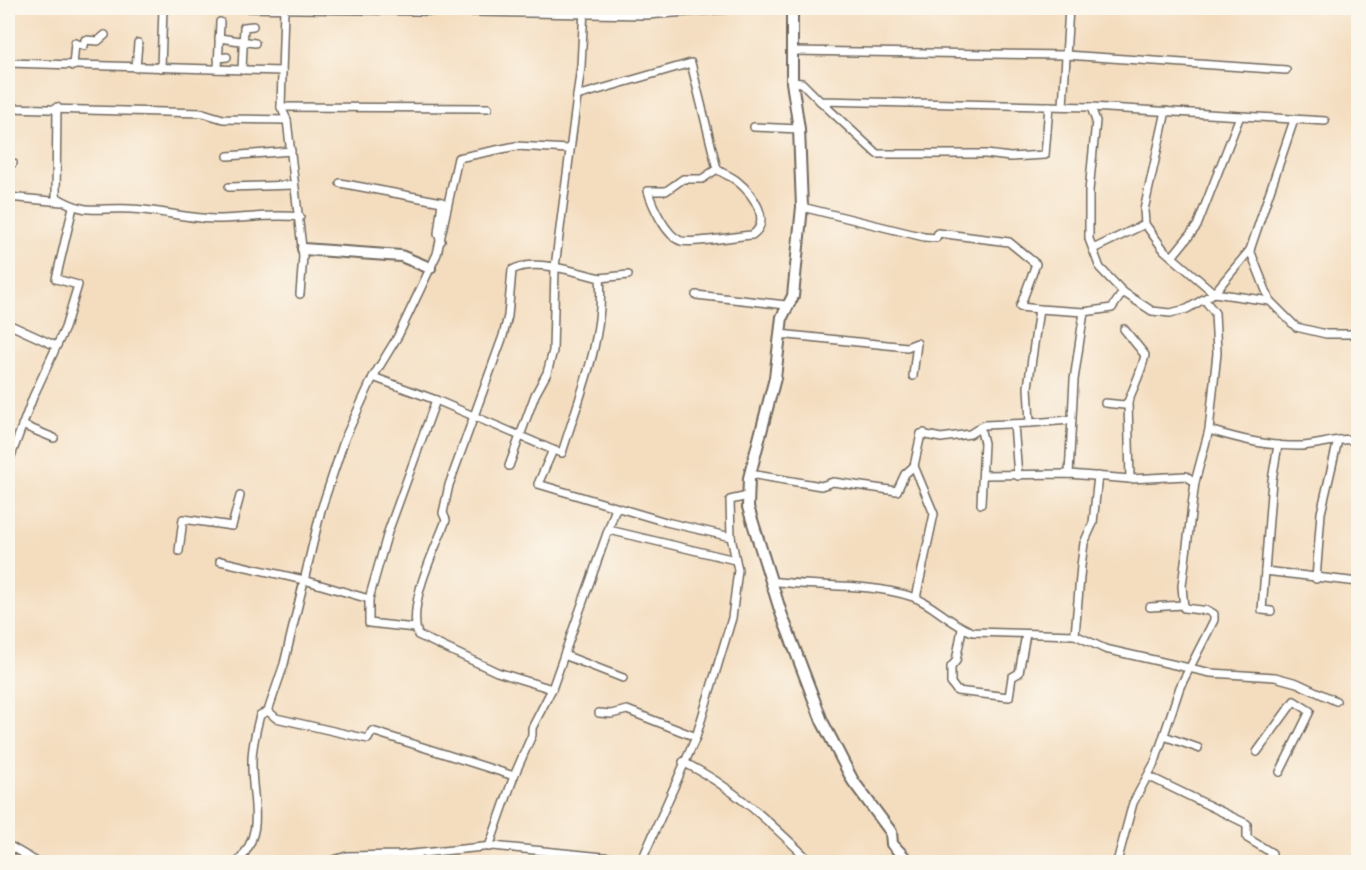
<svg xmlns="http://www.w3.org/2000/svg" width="1366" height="870" font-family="Dekko,sans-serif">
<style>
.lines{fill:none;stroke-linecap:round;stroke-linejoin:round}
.street-casing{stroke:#71695f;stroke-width:10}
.secondary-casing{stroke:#71695f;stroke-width:14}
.street{stroke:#fff;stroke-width:7}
.secondary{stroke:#fff;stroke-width:10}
</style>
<rect width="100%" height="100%" fill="#fbf7ec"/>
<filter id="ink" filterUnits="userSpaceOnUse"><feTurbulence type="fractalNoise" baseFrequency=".0167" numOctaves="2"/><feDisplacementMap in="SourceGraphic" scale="12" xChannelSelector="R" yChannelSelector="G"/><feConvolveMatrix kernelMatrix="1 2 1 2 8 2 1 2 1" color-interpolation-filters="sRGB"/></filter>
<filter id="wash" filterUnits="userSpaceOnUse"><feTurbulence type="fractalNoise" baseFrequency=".008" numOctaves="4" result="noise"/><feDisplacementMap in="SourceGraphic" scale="24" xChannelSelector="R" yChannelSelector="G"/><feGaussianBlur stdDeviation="1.35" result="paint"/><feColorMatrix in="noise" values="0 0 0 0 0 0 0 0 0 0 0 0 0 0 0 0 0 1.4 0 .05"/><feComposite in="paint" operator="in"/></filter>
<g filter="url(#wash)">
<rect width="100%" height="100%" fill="#f4ddbf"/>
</g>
<g filter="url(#ink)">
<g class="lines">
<g class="street-casing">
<g id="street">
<path d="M245,8l401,7 97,-7"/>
<path d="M284,9l-3,98 6,13 16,136 -3,38"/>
<path d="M219,38l36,5"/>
<path d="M792,51l274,4 220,15"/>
<path d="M218,58l9,-1"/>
<path d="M8,63l274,8"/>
<path d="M73,66l2,-23 9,3 1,-6 13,1 7,-6"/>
<path d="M136,68l2,-25"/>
<path d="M161,68l2,-60"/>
<path d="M218,69l2,-47"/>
<path d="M242,70l2,-43 9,-1"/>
<path d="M792,82l10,1 18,18 271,6 234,14"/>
<path d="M577,96l114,-33 26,106 -15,10h-19l-17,12h-18c4,14 18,45 33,50 11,3 56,-5 71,-6 21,-14 0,-42 -15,-54 -6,-5 -14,-7 -20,-12"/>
<path d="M820,101l57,53h109l24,3 35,-2 4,-49"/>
<path d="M1063,106l6,-98"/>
<path d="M57,107l-1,90c32,19 40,10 75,12 30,1 61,11 91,10 27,-1 51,-5 78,-2"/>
<path d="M281,107l207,1"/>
<path d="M1091,107l5,14 -7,70v48l11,29 23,24 29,19 18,2 17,-4 27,-16 36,-43 44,-130"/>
<path d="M8,108l195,5 20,6 64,1"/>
<path d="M1166,111l-22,99 1,14 19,26 50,43 56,8 26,26 30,7h32"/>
<path d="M754,127l45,2"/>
<path d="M228,156l63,-5"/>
<path d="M8,162l5,1"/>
<path d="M340,183l102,19 -4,32 3,7"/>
<path d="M229,187l65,-2"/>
<path d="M8,197l54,5"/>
<path d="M802,207l122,30 12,1 2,-5 71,9 27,22 -16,43 19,2"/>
<path d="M1093,249l52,-25"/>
<path d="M1250,250l20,51"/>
<path d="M1172,257l25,-31 43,-110"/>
<path d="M600,278l28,-3"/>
<path d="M696,295l90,10"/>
<path d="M1084,312l28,-4 11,-16"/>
<path d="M8,324l48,22"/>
<path d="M779,334l128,13 10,-4 -4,33"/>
<path d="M373,377l63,23 117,50"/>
<path d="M1128,402l2,77"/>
<path d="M1105,403l19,2 4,-3c6,-16 14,-31 17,-47l-21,-26"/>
<path d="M1030,423l41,-3"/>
<path d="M1014,424l4,52"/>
<path d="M22,425l32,13"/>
<path d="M980,427l4,16 -3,61"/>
<path d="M1209,430c30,9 61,17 93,16 19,-1 38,-9 56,-6"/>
<path d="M921,434l20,4 29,-4 14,-9 46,-2 -2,-36 11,-78 45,3 -10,68 -5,94"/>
<path d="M8,464l25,-67 32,-69 13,-43 -22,-6 17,-72"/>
<path d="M509,466l26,-71 12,-22 6,-22 2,-84 26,-201 3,-58"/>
<path d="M914,466l20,48 -18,84"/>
<path d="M750,474l71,12 12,-4 64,9 8,-17 9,-8 7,-32 3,-1"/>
<path d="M983,475l86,-1 61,5 56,-3 9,6"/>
<path d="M609,530l126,30"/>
<path d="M179,551l4,-32 49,7 8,-30"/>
<path d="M220,561l84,19 65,19 19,-67 48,-132"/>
<path d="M1265,571l93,11"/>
<path d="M1316,579l5,-66 17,-73"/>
<path d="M771,581c47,7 96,1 142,16 19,6 38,28 60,35l102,3 30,14 106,24 64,4 22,6 39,18"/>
<path d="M369,599v24l46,5"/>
<path d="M1150,607l33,-2"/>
<path d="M1271,611l-9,-1 10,-130 6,-35"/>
<path d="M962,629l-6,32 -5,6v16l6,8 52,6 3,-20 7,-4 7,-39"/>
<path d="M1075,635l6,-69 3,-23 9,-20 5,-47"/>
<path d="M564,655l59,23"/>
<path d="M552,689l-55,-17 -79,-37c-11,-32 17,-85 28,-115l-3,-7 6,-28 54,-149 5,-20 4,-46c23,-12 64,2 88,8 5,60 -21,119 -38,175l-9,-3 -15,34 128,38 65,15"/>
<path d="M599,713l12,1 16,-4 69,27"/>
<path d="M1164,736l34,12"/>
<path d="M1257,752l37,-51 16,10 -30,61"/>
<path d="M683,762c49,24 89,62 128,100"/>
<path d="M514,776l18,-41v-7l20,-39 64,-181"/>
<path d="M1148,776l99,48v14l25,15v9"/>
<path d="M8,845l29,17"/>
<path d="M489,847l25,-71 -142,-45 -4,8 -92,-21 -8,-7 16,-47 37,-154 24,-72 28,-61 25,-41 39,-82 21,-96 58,-12 53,3"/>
<path d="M642,860l54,-123 36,-119 6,-48 -7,-33 -1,-37 18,-4"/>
<path d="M238,862c29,-33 13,-61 14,-101 0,-15 4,-31 8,-46l8,-4"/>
<path d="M327,862l20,-6 55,-1 91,-9 150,15"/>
<path d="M1117,862l16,-59 22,-41 25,-75 34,-67v-6l-5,-3 -25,-3 -2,-22 13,-104 14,-52 8,-77 -2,-40 -11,-14"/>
</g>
</g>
<g class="secondary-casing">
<g id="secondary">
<path d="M792,8v74l7,47 3,78 -9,89 -11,21 -7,61 -26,100 -1,29 33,106 41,108 31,60 38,51 1,12 17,18"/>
<path d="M303,249l98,7 29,12"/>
</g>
</g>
<use href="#street" class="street"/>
<use href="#secondary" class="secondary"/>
</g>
</g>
<rect width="1366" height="870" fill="none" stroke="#fbf7ec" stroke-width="30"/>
</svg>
